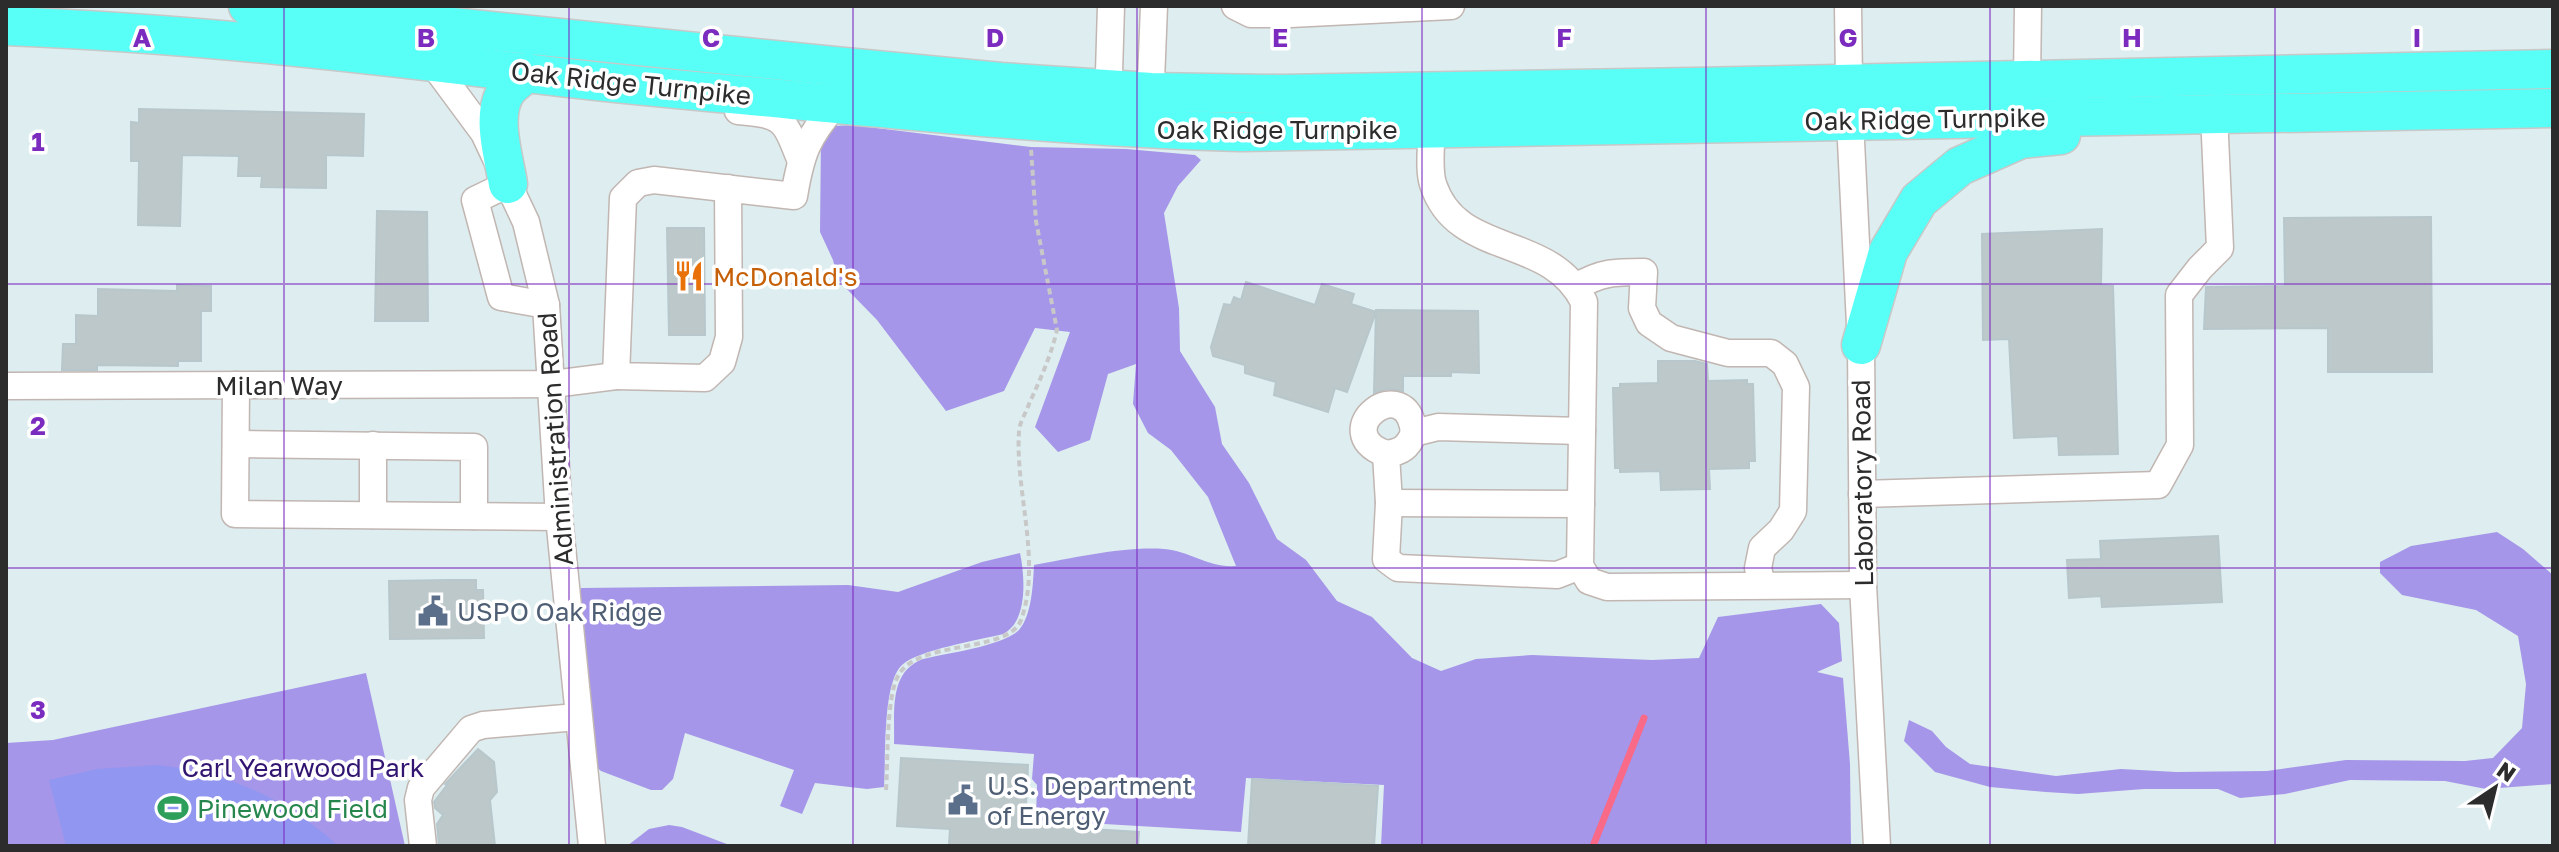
<svg xmlns="http://www.w3.org/2000/svg" width="2559" height="852" font-family="'Golos Text',sans-serif">
<style>
.green{fill:#a596e9}
.pitch{fill:#9196f1}
.lines{fill:none;stroke-linecap:round;stroke-linejoin:round}
.stream{stroke:#f96988;stroke-width:7}
.building{fill:#bdc8ca;stroke:#b7c7cb;stroke-width:2}
.minor-casing{stroke:#c1b6b2;stroke-width:29}
.highway-casing{stroke:#c8c8c8;stroke-width:41}
.path{stroke:#c8c8c8;stroke-width:4;stroke-dasharray:6 4;stroke-linecap:butt}
.minor{stroke:#fff;stroke-width:26}
.highway{stroke:#58fff7;stroke-width:38}
.grid{fill:none;stroke:#7b2cbf;stroke-width:2;stroke-opacity:0.55}
.labels{text-anchor:middle;dominant-baseline:central;stroke-width:7;stroke-linejoin:round;paint-order:stroke}
.street-label{font-size:26px;fill:#2c2c2c;stroke:#fff}
.food-label{font-size:26px;fill:#c56008;stroke:#fff;text-anchor:start}
.service-label{font-size:26px;fill:#4e5e75;stroke:#fff;text-anchor:start}
.park-label{font-size:26px;fill:#311571;stroke:#fff}
.leisure-label{font-size:26px;fill:#27864d;stroke:#fff;text-anchor:start}
.grid-label{font-size:26px;text-anchor:middle;font-weight:bold;fill:#7b2cbf;stroke:#fff;stroke-width:7;stroke-linejoin:round;paint-order:stroke}
</style>
<rect width="100%" height="100%" fill="#deedef"/>
<g class="green">
<path d="M852,125l179,22 95,2 69,6 6,5 -23,26 -14,27 15,95 1,43 35,56 7,37 27,39 28,56 29,21 31,41 35,16 40,41 29,13 35,-12 56,-4 120,5 47,-2 19,-41 103,-13 18,19 3,38 -25,11 26,6 7,86 1,82h-470l3,-61 -138,-7 -5,54 -205,-12 1,-35 -5,-6 2,-25 -140,-10c1,-31 -6,-72 29,-85 24,-6 80,-13 96,-29 13,-15 14,-46 15,-65 38,-7 92,-19 130,-16 26,2 44,19 72,17l-28,-69 -37,-47 -23,-17 -15,-29 3,-40 -28,10 -18,66 -32,12 -23,-25 35,-95 -35,-4 -31,63 -58,20 -69,-91 -39,-40 -5,-20 -13,-28 1,-95 13,-11z"/>
<path d="M2497,532l26,17 30,26v209l-67,5 -41,-8 -95,-1 -65,14 -45,4 -22,-9h-74l-66,5 -32,-2 -56,-5 -55,-15 -31,-31 5,-21 23,11 14,16 24,17 86,12 65,-7 55,3 91,-1 79,-11 119,1 28,-3 29,-30 4,-44 -8,-48 -42,-26 -74,-15 -22,-22v-11l31,-16z"/>
<path d="M1020,553c5,24 8,69 -17,81 -24,6 -85,16 -101,31 -20,18 -16,95 -18,122l-17,2 -52,-6 -13,31 -22,-8 14,-36 -109,-37 -12,46 -11,11h-11l-50,-19 -6,-5 -14,-145v-33l267,-3 50,7 84,-30z"/>
<path d="M366,673l39,173h-399v-103l47,-3z"/>
<path d="M669,825l13,2 50,19h-105l22,-17z"/>
</g>
<path class="pitch" d="M156,765c70,6 131,34 182,81h-272l-17,-66 48,-11z"/>
<g class="lines">
<path class="stream" d="M1593,846l51,-128"/>
</g>
<g class="building">
<path d="M139,109l225,5 -1,42 -37,-1v33l-65,-1 1,-11h-24l1,-20 -57,-1 -2,71 -42,-1 1,-64h-8v-39l8,1z"/>
<path d="M377,211l50,1 1,109h-53z"/>
<path d="M2431,217l1,155h-104v-44l-124,1 2,-42 79,-1 -1,-68z"/>
<path d="M667,228h37l1,107h-36z"/>
<path d="M2102,229l-1,56 12,1 5,168 -59,1 -1,-19 -44,2 -5,-99 -26,1 -1,-106z"/>
<path d="M1246,282l69,23 7,-21 32,10 -3,10 25,8 -29,80 -12,-4 -7,24 -54,-17 2,-13 -31,-9v-8l-32,-9 -2,-9 13,-43 7,1 3,-8 7,3z"/>
<path d="M177,285l34,1v25h-10v50h-23v5l-81,-1v5h-35l1,-26h13v-29l22,1v-27l79,2z"/>
<path d="M1376,310l102,1 1,62 -28,-1v4h-48v15l-16,-2 -13,4z"/>
<path d="M1658,361h37l12,3 1,17 39,-1v4h6l2,77h-6v7l-40,1 1,20 -49,1 -1,-19 -40,1v-4h-5l-2,-80h7v-4l38,-1z"/>
<path d="M2218,536l4,66 -120,5 -1,-11 -32,2 -2,-38 34,-1 -1,-18z"/>
<path d="M448,580h28v10h7l1,48 -94,1 -1,-58z"/>
<path d="M478,749l16,13 3,30 -7,8 5,46h-56l-2,-22 6,-9 -8,-7 -1,-6 13,-17 -2,-1z"/>
<path d="M901,758l127,7 -3,60 114,7 -1,14 -189,-1 1,-16 -53,-3z"/>
<path d="M1252,779l126,7 -4,60h-126z"/>
</g>
<g class="lines">
<g class="minor-casing">
<g id="minor">
<path d="M1235,6l16,8h39l161,-8"/>
<path d="M1848,6l1,76"/>
<path d="M430,60l54,73 42,89 20,83 13,212 33,329"/>
<path d="M2027,79l1,-73"/>
<path d="M1108,106l3,-100"/>
<path d="M1150,106l4,-100"/>
<path d="M738,111c45,4 46,7 62,48"/>
<path d="M1850,121l11,224 2,240 14,261"/>
<path d="M1431,128c1,17 -3,40 2,56 24,75 117,48 151,118l-4,264 9,15 18,6 256,-2"/>
<path d="M508,184l-33,16 26,97 45,8"/>
<path d="M728,188l1,149 -7,25 -17,16 -89,-2 7,-178 15,-15 16,-3 140,16c7,-42 13,-59 42,-92"/>
<path d="M1576,287c25,-15 39,-15 68,-15l-2,36 7,15 22,15 57,15h43l14,11 11,23 -3,124 -12,19 -19,18 -4,20 4,17"/>
<path d="M236,385l-1,129 324,3"/>
<path d="M6,386l547,-2 63,-8"/>
<path d="M236,444l238,3v69"/>
<path d="M1386,454c-61,-23 21,-86 28,-21"/>
<path d="M1862,494l296,-9 22,-40 -1,-150 21,-27 20,-20 -6,-134"/>
<path d="M1389,503l192,1"/>
<path d="M373,515v-70"/>
<path d="M1580,566l-23,9 -159,-7 -12,-9 3,-56 -3,-49c16,-2 22,-7 28,-21l24,-6 144,4"/>
<path d="M423,846l-5,-46 3,-12 50,-59 12,-4 94,-8"/>
</g>
</g>
<g class="highway-casing">
<g id="highway">
<path d="M248,6l586,60 167,16 150,10 128,2 415,-7 859,-18"/>
<path d="M6,26c183,7 364,28 545,50 81,10 161,16 242,24 149,14 297,28 447,32l1313,-24"/>
<path d="M508,184c-4,-27 -19,-71 0,-95 5,-6 13,-11 19,-17"/>
<path d="M1861,345l27,-93 31,-52 41,-34 61,-27 40,-4"/>
</g>
</g>
<path class="path" d="M886,790c2,-27 0,-92 12,-114 19,-37 110,-22 123,-56 21,-58 -6,-128 -2,-188 0,-9 7,-19 10,-28 11,-24 22,-48 28,-74l-21,-109 -5,-72"/>
<use href="#minor" class="minor"/>
<use href="#highway" class="highway"/>
</g>
<path class="grid" d="M284,6v840M569,6v840M853,6v840M1137,6v840M1422,6v840M1706,6v840M1990,6v840M2275,6v840M6,284h2547M6,568h2547"/>
<defs>
<g id="restaurant-bare" transform="scale(2.4)"><path d="M-5-6h1v4h1v-4h1v4h1v-4h1v5L-1.5 .5V6h-2V.5L-5-1ZM5-6V6H3V1.5H1.5Q1.5-4 5-6Z" fill="#e8710a" stroke="#fff" stroke-width="2.5" paint-order="stroke"/></g>
<g id="civic-bare" transform="scale(2.4)"><path d="M-.6-6.5H3V-4.5H.6V-3L4-1V1h2V6H-6V1h2V-1L-.6-3ZM-1.2 2.5V6h2.4V2.5Z" fill="#5c6f8a" stroke="#fff" stroke-width="2.5" paint-order="stroke"/></g>
<g id="stadium-bare" transform="scale(2.4)"><path d="M0-5a6.5 5 0 1 0 0 10a6.5 5 0 1 0 0-10ZM-3.5-1.8h7v3.6h-7Z" fill="#2e9e5b" stroke="#fff" stroke-width="2.5" paint-order="stroke"/></g>
</defs>
<g fill-rule="evenodd">
<use href="#restaurant-bare" x="689" y="276"/>
<use href="#civic-bare" x="433" y="611"/>
<use href="#civic-bare" x="963" y="800"/>
<use href="#stadium-bare" x="173" y="808"/>
</g>
<g class="labels">
<g class="street-label">
<text transform="translate(631 83) rotate(6)">Oak Ridge Turnpike</text>
<text transform="translate(1925 119) rotate(-1)">Oak Ridge Turnpike</text>
<text x="1277" y="129">Oak Ridge Turnpike</text>
<text x="279" y="385">Milan Way</text>
<text transform="translate(555 439) rotate(-94)">Administration Road</text>
<text transform="translate(1862 483) rotate(-91)">Laboratory Road</text>
</g>
<g class="food-label">
<text x="713" y="276">McDonald's</text>
</g>
<g class="service-label">
<text x="457" y="611">USPO Oak Ridge</text>
<text x="987" y="785">U.S. Department<tspan x="987" dy="30">of Energy</tspan></text>
</g>
<g class="park-label">
<text x="303" y="767">Carl Yearwood Park</text>
</g>
<g class="leisure-label">
<text x="197" y="808">Pinewood Field</text>
</g>
</g>
<g class="grid-label">
<text x="142" y="47">A</text>
<text x="426" y="47">B</text>
<text x="711" y="47">C</text>
<text x="995" y="47">D</text>
<text x="1280" y="47">E</text>
<text x="1564" y="47">F</text>
<text x="1848" y="47">G</text>
<text x="2132" y="47">H</text>
<text x="2417" y="47">I</text>
<text x="38" y="151">1</text>
<text x="38" y="435">2</text>
<text x="38" y="719">3</text>
</g>
<rect width="2559" height="852" fill="none" stroke="#2c2c2c" stroke-width="16"/>
<g transform="translate(2495 788) rotate(35)" stroke="#ffffff" stroke-width="6" paint-order="stroke">
<path d="M0-6L14 30L0 20L-14 30Z" fill="#2c2c2c"/>
<text y="-12" font-size="22" font-weight="bold" text-anchor="middle" fill="#2c2c2c">N</text>
</g>
</svg>
